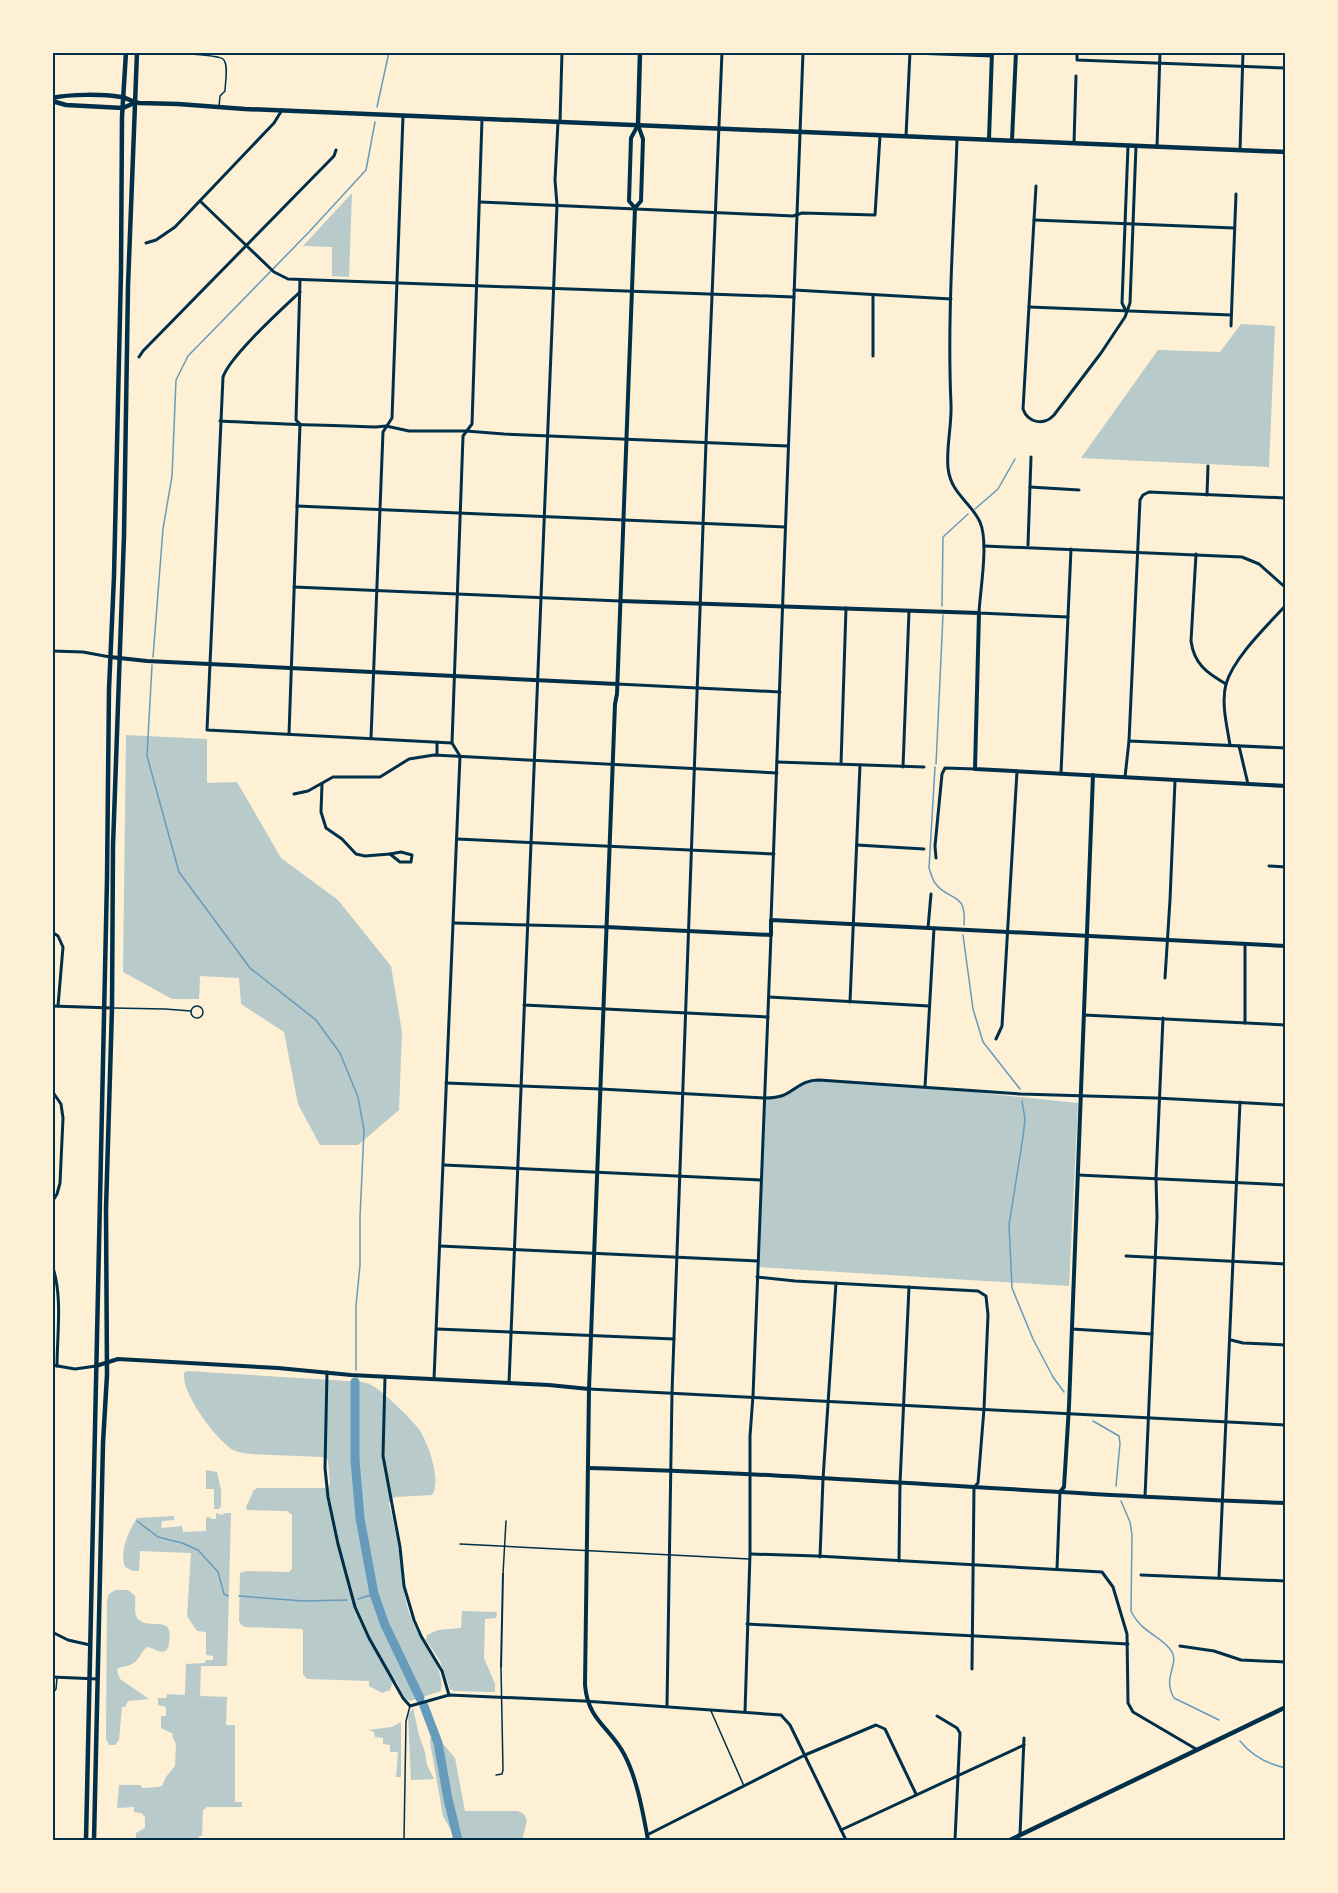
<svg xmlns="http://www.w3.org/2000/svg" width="1338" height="1893" font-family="Mulish,sans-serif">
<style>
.green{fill:#b9caca}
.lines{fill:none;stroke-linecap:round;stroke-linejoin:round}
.stream{stroke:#669bbc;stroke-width:1.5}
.river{stroke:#669bbc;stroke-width:9}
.service{stroke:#003049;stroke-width:1.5}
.pedestrian{stroke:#003049;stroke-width:2}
.minor{stroke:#003049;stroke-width:3}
.tertiary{stroke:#003049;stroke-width:4}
.secondary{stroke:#003049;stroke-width:4.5}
.primary{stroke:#003049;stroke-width:4.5}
.neatline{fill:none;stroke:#003049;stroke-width:2}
</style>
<rect width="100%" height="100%" fill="#fdf0d5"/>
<g class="green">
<path d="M352,193l-3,84 -17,-1v-29l-29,-1z"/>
<path d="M1241,324l34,2 -6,141 -188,-9 77,-108 62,2z"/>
<path d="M126,735l81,4v44l30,-1 44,76 57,42 53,66 11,66 -3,78 -41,35h-38l-22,-41 -14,-72 -43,-28 -2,-26 -39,-2 -1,23h-27l-49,-27z"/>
<path d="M811,1080l114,7 153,16 -9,183 -311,-19 6,-169 14,-1z"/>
<path d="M187,1371l175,11c3,1 6,1 9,3 10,4 41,35 48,44 9,14 23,51 13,66l-37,2 -5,3 -1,4c4,15 7,31 10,46 3,24 4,50 14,73 9,22 32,43 28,68l-31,10 -5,-3 -9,-17 -3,1 -3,8 -8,3 -13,-7v-5l-62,-2 -4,-5v-43l-1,-2 -57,-2 -4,-2 -2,-4 1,-48 6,-2 43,1 3,-3v-54l-5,-4 -40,-1 -1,-3 8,-17 3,-2h71l2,-4 -2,-24 -6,-3 -71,-3c-6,-1 -12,-1 -18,-4 -17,-10 -52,-57 -49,-77z"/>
<path d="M206,1470l11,2 4,18v16l-2,3h-5v-20h-8z"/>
<path d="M216,1513l6,2 3,-2h6l-4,153h-26l-1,30 27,1 -1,28h9v77h7v5h-35l-4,3 -1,26h-3v4h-63v-7l9,-5v-11l-4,-4 -7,-1v-5l-17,1 2,-23h21l3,3 15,-1 4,-1 4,-9 9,-11 1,-22 -4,-8 1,-2 -12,-6v-12h5v-9l-8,-2v-7h8l1,-4 18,1 1,-31 19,-1 1,-3h7v-4l-7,-1v-23l-9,-1 -10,-15 4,-63 -51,-2 -1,20h-6l-8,-4c-6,-15 4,-37 12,-49l37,-2v4l-12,1 -1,7 21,-2 1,6 23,-1v-13l3,-1 2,2h5z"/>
<path d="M115,1590h13l7,6c1,7 -2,18 3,23 12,12 37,-6 31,24 0,3 -1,6 -4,8 -6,3 -12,-4 -18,-4 -5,4 -6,8 -10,13 -5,6 -12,6 -19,8l-1,3 3,8 29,20 -21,2 -3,6h-3l-3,33 -4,5h-6l-3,-6 1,-139 2,-6z"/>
<path d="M462,1611l35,1 -1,6 -11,1 -1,39 11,26v8l-41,-1 -4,-2 -10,-28 -14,-21 1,-5 11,-5 23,-2z"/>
<path d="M413,1708l6,27 6,17 2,13 7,14 -23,1 -3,-65z"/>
<path d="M401,1722v55h-5l2,-25h-8v-7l-7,-1v-6l-8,-1 -1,-5 -6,-2 24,-3z"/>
<path d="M434,1736l4,2 17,20 10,53h53l6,3 3,7 -5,19h-68l-1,-6 -10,-18 -13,-74v-3z"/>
</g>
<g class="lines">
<g class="stream">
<path d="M377,107l12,-55"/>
<path d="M975,509l23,-20 17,-30"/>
<path d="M942,606l1,-69 25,-23"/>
<path d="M153,657l10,-128 9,-53 4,-96 12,-24 121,-124 57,-62 9,-48"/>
<path d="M152,665l-5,91 32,116 71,96 66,52 24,33 18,44 6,33 -4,87v48l-4,41v64"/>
<path d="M936,764l7,-149"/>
<path d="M935,767l-6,101c2,5 3,11 6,15 13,19 32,7 29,42"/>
<path d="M963,935l10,74 10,33 37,47"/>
<path d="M1022,1101l3,18 -2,18 -14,88 3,63 21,51 20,38 11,15"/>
<path d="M1093,1421l26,15 1,7 -4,43"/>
<path d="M1121,1501l9,21 2,13 -1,76c10,22 33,26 41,41 7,14 -10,25 2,46l45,22"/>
<path d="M137,1521l21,16 24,6 16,7 20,22 6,22 4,2"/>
<path d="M239,1596l65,5 43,-1"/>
<path d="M358,1599l16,-5"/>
<path d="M1240,1741c12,15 27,23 46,27"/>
</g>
<g class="river">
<path d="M355,1382v78l5,58 14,76 11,31 35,73"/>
<path d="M424,1706l14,37 10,56 10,41"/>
</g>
<g class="service">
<path d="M148,52c12,1 68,1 75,7 6,5 2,25 2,32l-5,5 -1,11"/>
<circle cx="197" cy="1012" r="6"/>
<path d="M113,1008l52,1 26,2"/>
<path d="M460,1544l289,15"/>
<path d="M503,1574l3,-53"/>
<path d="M52,1694l4,-5 1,-11"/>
<path d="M711,1711l33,75"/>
<path d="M496,1775l6,-1 1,-4 -2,-102"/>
<path d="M404,1840l2,-119 4,-15"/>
</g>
<path class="pedestrian" d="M501,1667l2,-93"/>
<g class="minor">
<path d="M886,52l106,4"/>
<path d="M1077,52v8l209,8"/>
<path d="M560,122l2,-70"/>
<path d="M906,136l4,-84"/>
<path d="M957,139c-3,88 -10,177 -6,265 1,21 -5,43 -3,64 3,26 22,33 32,54 9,21 0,68 -1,91l89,4"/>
<path d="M1074,143l2,-67"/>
<path d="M1157,147l3,-95"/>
<path d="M1240,150l3,-98"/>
<path d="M1036,186l-13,223c5,14 21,17 31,6l47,-62 24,-36 5,-14 6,-157"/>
<path d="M200,201l74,71 14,7 506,18"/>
<path d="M480,202l313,14 9,-3 73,2 5,-79"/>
<path d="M1034,220l200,8"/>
<path d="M146,243l10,-3 19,-13 99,-104 8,-13"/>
<path d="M794,290l157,9"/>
<path d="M300,292c-18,17 -70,64 -77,85l-16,353 245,13"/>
<path d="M1029,307l202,8"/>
<path d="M1126,311l-4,-8 6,-157"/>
<path d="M1231,326l5,-132"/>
<path d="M873,356v-61"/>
<path d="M139,357l4,-6 191,-195 2,-6"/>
<path d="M220,421c52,3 104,4 156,6l10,-1 23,5h57l38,3 284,12"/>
<path d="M1030,487l49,3"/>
<path d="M1207,495l1,-29"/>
<path d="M297,506l488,21"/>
<path d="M1028,545l3,-88"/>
<path d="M984,546l258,11 17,7 27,24"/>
<path d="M1196,554l-5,87c3,23 16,32 35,43"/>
<path d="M294,587l326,14"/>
<path d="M52,651l31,1 27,5"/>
<path d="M617,684l163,8"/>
<path d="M289,734l11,-310 -4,-4 4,-140"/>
<path d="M371,738l12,-306 9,-14 11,-302"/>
<path d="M1129,741l157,7"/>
<path d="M437,742v13"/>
<path d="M1230,745c-3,-19 -9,-42 -4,-61 8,-27 41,-58 60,-79"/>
<path d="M1239,746l9,38"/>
<path d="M777,762l147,5"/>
<path d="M841,764l5,-156"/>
<path d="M903,767l6,-156"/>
<path d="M1061,773l10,-224"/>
<path d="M1125,777l4,-36 11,-241 3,-5 6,-3 137,6"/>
<path d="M322,784l-1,28 5,16 16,11 14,15 9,2 25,-2"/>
<path d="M294,794l14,-3 25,-14h47l29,-18 25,-4 343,18"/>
<path d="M457,839l317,15"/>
<path d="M857,845l67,4"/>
<path d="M401,852l11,3 -1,7h-11l-10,-8z"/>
<path d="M936,858l-1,-12 7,-72 3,-6 30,1"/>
<path d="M1269,866l17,1"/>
<path d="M771,920l32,-868"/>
<path d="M454,923l152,4"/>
<path d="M928,928l3,-34"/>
<path d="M52,932l6,4 5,11 -5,59"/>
<path d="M1245,944v79"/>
<path d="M1165,978l5,-78 5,-119"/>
<path d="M769,997l160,9"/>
<path d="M850,1002l10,-237"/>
<path d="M524,1005l244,12"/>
<path d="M52,1006l60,2"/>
<path d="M1084,1015l202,10"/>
<path d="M996,1039l6,-13 15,-255"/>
<path d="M446,1083l155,6 163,9c7,0 13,0 20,-3 13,-6 18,-15 35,-15l202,14 135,4 130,7"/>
<path d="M925,1087l9,-159"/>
<path d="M52,1091l9,13 2,14 -3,65 -3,11 -5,8"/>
<path d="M444,1165l317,15"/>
<path d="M1078,1175l208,10"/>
<path d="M440,1246l318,15"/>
<path d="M1126,1256l160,8"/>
<path d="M52,1265c11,30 5,70 5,101"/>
<path d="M757,1277l38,4 183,10 8,5 2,19 -4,94 -6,74 -4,4 -2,182"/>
<path d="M437,1329l237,10"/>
<path d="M1072,1329l80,5"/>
<path d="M1231,1340l12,3 43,2"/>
<path d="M52,1365l23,4 21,-3"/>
<path d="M327,1372l-2,96 3,29 10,47 17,63 14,31 34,60 7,8 39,-11 135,6 197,14 9,10 56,115"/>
<path d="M385,1377l-2,79 17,91 4,39 10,34 7,16 21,35 7,24"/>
<path d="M434,1379l26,-623 -8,-13 11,-307 9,-12 10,-305"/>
<path d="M509,1383l48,-1178 -2,-25 3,-58"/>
<path d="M589,1389l697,36"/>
<path d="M1145,1497l12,-280 -1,-39 7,-160"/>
<path d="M751,1554l66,2 285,16 11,15 14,47 1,69 5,9 63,37"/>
<path d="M820,1557l3,-78 13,-196"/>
<path d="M899,1561l1,-78 9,-196"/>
<path d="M1057,1569l3,-77"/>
<path d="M1141,1575l145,6"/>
<path d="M1219,1577l21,-475"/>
<path d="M747,1624l381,20"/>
<path d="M52,1632l16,8 22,5"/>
<path d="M1180,1646l34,5 27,9 45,2"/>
<path d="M52,1677l46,2"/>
<path d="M667,1706l5,-313 34,-951 16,-390"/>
<path d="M745,1712l5,-158v-118l3,-40 18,-461"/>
<path d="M937,1716l20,12 3,5 -5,107"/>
<path d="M841,1830l183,-85"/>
<path d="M647,1835l158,-80 71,-30 9,4 31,65"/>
<path d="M1020,1835l4,-97"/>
</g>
<g class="tertiary">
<path d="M638,125l5,14 -2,62 -6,7 -18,486 -2,10 -26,685 -4,296c3,36 25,42 39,69 13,24 19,59 24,86"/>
<path d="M989,139l3,-87"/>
<path d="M1012,140l4,-88"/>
<path d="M635,208l-6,-7 2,-63 7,-13"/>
<path d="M620,601l359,12 -4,156 311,17"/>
<path d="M110,657l37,4 470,23"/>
<path d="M606,927l165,8v-15l515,26"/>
<path d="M96,1366l22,-7 160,9 73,7 198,10 40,4"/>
<path d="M588,1468c233,6 465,27 698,35"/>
<path d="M1060,1492l4,-5 5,-81 24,-631"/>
</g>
<g class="secondary">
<path d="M52,98c18,-4 51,-4 69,-1 7,1 11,5 18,6l39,1 67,5 1041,43"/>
<path d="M52,101l14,4 57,3 11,-5"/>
<path d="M638,125l2,-73"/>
<path d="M86,1840l21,-961 2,-190 5,-113 7,-305 1,-154 4,-65"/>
<path d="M94,1840l9,-397 4,-68 -1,-166 6,-201 1,-162 11,-310 4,-250 9,-234"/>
</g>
<path class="primary" d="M1010,1840l276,-133"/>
</g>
<rect width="1338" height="1893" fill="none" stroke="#fdf0d5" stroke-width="108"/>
<rect x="54" y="54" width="1230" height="1785" class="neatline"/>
</svg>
